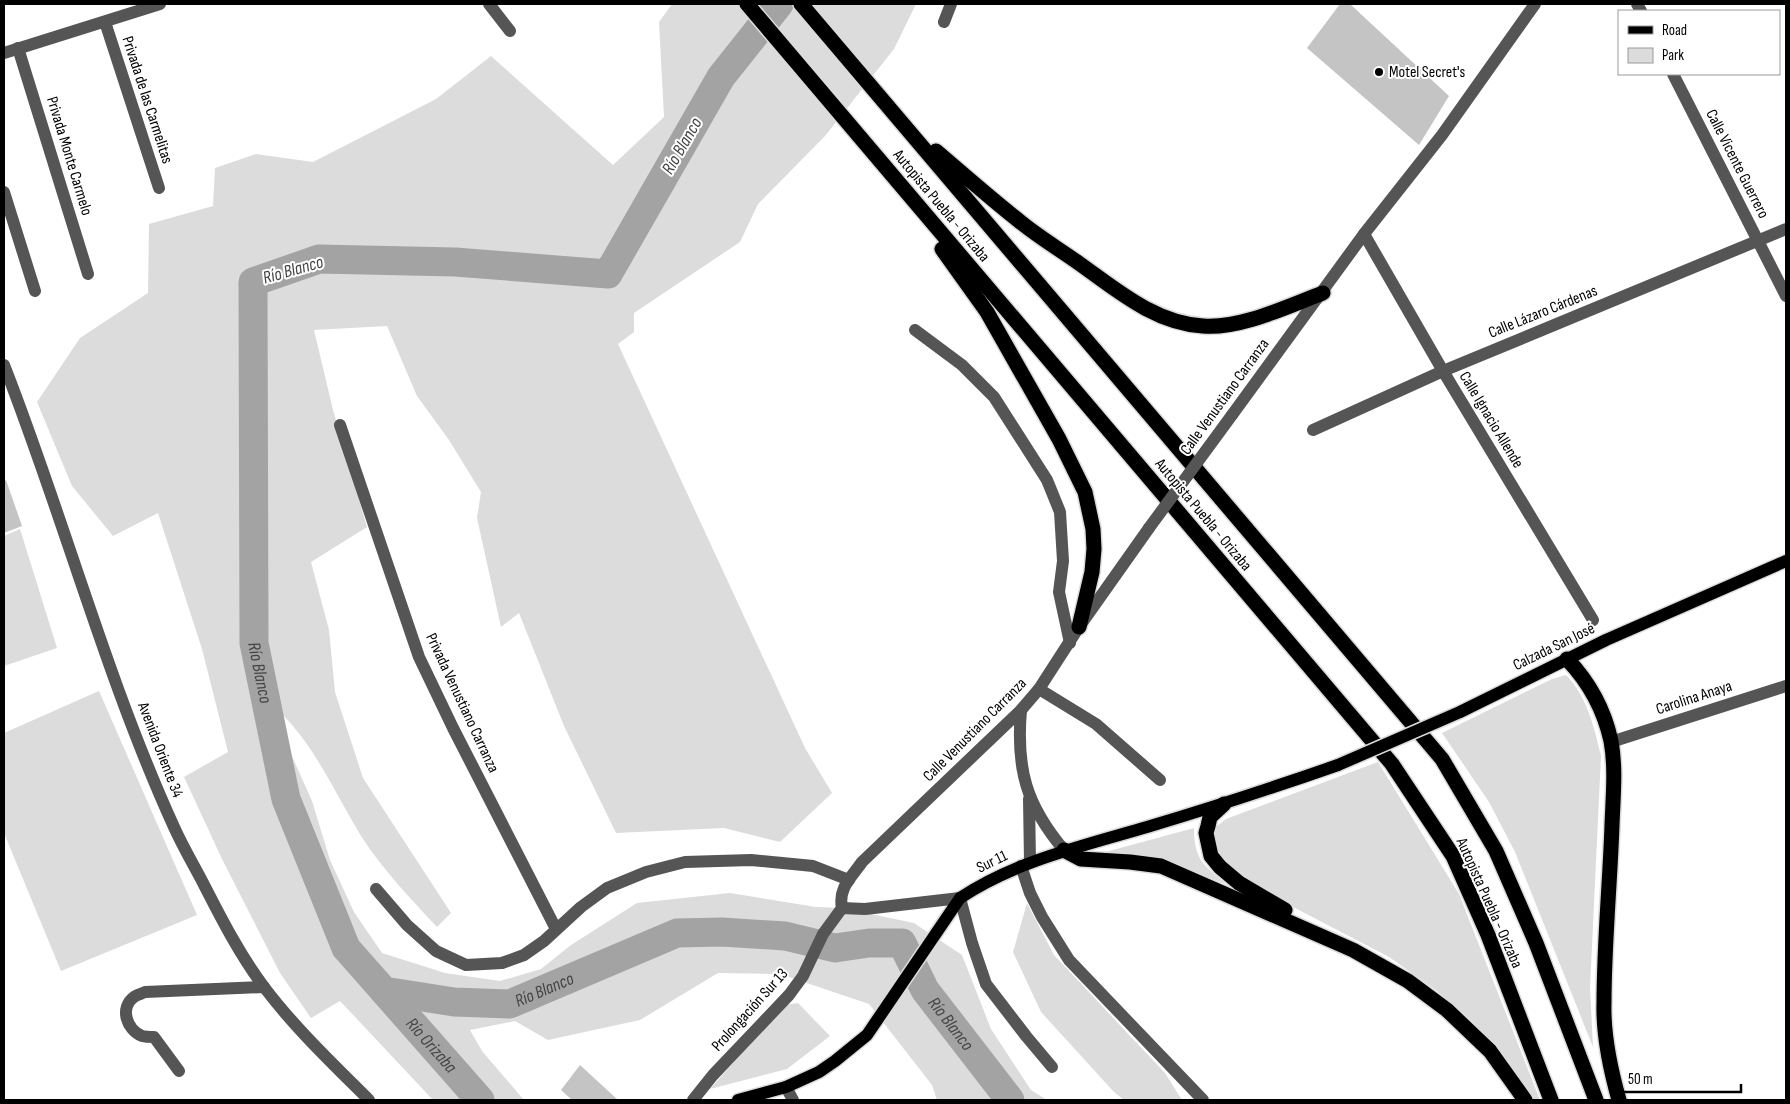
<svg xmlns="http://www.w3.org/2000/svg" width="1790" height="1104" font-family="'Sofia Sans Condensed',sans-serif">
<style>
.green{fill:#dcdcdc}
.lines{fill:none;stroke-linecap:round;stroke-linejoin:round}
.river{stroke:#a3a3a3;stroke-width:29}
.building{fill:#c4c4c4}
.major-casing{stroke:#dbdbdb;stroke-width:15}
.highway-casing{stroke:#dbdbdb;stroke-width:18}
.minor{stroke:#555;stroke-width:12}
.major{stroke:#000;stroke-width:12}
.highway{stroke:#000;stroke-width:15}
.major-bridge-casing{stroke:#dbdbdb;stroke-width:15;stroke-linecap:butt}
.minor-bridge{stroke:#555;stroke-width:12}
.major-bridge{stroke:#000;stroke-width:12}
.poi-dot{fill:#000;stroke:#fff;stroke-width:2}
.labels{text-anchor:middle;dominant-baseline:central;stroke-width:4;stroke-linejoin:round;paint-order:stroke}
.poi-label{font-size:16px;fill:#000;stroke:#fff;text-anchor:start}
.street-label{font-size:16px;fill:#000;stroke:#fff}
.water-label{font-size:18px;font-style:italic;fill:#444;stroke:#fff}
</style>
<rect width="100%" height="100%" fill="#fff"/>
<g class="green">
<path d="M672,4h244l-22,45 -69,87 -67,68 -18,38 -106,71v19l-16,12 187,404 27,45 -52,49 -56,-14 -108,5 -52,-107 -45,-113 -18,14 -24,-109 4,-26 -32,-52 -32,-44 -30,-70 -73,4 19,80 34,117 -56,35 18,68 6,62 28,86 88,135 -14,14c-27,-29 -54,-57 -76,-91 -25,-41 -44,-86 -78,-121l8,39 21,47 18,59 24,52 28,41 63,20 55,8 41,-12 30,-24 66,-42 93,-10 86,14 26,1 72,15 48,32 29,74 40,61 16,10h-110l-5,-15 -63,-81 -89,-30 -62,-1 -78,47 -92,20 -33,-19 -45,9 12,21 42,49h-91l-93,-99 -29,17 -31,-45 -58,-114 -38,-82 44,-25 -26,-103 -44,-136 -45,23 -41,-50 -35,-84 43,-64 68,-45 1,-69 64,-18 2,-38 41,-14 57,8 123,-63 55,-43 122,109 51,-48 -5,-95z"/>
<path d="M20,529l37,119 -53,18v-130z"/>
<path d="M1566,675c21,21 28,52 35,81l-11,232 3,59 -78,-195 -26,-50 -47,-69 110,-54z"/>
<path d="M99,691l98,224 -136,56 -57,-138v-100z"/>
<path d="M1378,762l81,132 81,206h-5l-35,-47 -27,-31 -37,-32 -47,-33 -115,-60 -43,-27 -13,-17 -4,-14 2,-12 10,-8z"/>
<path d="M1194,828c0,31 9,37 32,56l-67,-26 -61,-4z"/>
<path d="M1027,903l27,52 111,118 17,27h-58l-10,-8 -73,-80 -28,-60z"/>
<path d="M798,1003l32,33 -43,33 -77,20 74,-84z"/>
</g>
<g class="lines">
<g class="river">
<path id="s1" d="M779,4l-58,73 -113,197 -153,-12 -136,-3 -66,23 1,361 32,156 60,149 38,43 70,11 56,2 167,-71 45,-1 63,4 50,12 34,-5h33l23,47 85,110"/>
<path id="s2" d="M384,991l96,109"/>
</g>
</g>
<g class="building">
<path d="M1340,4h10l99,92 -30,49 -112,-97z"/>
<path d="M6,480l16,46 -18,7v-52z"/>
<path d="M580,1065l38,35h-46l-11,-10z"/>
</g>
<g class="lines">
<g class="major-casing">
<g id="major">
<path d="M1460,712l146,-72 180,-79"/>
<path d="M738,1100l48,-13 33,-15 16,-11 32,-26 93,-137c56,-37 122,-52 187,-71 64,-19 128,-40 191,-62"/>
</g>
</g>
<g class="highway-casing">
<g id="highway">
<path d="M747,4l645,760 61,92 35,79 63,165"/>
<path d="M801,4l641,755 54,92 40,92 60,157"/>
<path d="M936,151c27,23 54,47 82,69 19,16 41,29 62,44 38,27 75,59 123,62 38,3 85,-20 120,-33"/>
<path d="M942,249l45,63 72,127 26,53 8,37 1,20 -2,23 -13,55"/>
<path d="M1567,659c22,23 37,50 44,82 5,27 2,56 1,84 -2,59 -8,119 -8,178 -1,33 6,65 15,97"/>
<path d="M1224,804l-14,13 -2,9 -2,7 5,23 9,11 19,16 46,27"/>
<path d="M1064,850l17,9 49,3 31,4 192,84 55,31 39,29 43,41 35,49"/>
</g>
</g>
<g class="minor">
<path d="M489,4l21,27"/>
<path d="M1637,4l4,7"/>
<path d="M105,22l54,166"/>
<path d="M944,22l7,-18"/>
<path d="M18,48l70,226"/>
<path d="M4,53l156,-49"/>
<path d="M1673,74l113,222"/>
<path d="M4,192l31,99"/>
<path d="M1364,234l79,137 150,249"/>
<path d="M915,330l47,35 32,32 53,83 13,32 3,49 -4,31 11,51"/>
<path d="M4,365c60,153 102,313 170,462 8,18 18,35 27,52 19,37 38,75 63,108 31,41 69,77 105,113"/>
<path d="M1232,415l132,-181 78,-99 93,-131"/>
<path d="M340,425l79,232 34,71 103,201"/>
<path d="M1313,430l130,-59 343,-142"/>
<path d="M1039,689l57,35 64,56"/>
<path d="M1021,710c-5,59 5,95 43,140"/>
<path d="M1611,742l175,-56"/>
<path d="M1029,799l1,63"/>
<path d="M1021,866l9,27 12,24 27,43 134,140"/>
<path d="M376,889l31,36 29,26 30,14 36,-2 22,-8 20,-14 37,-34 26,-19 39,-16 39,-10 66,-2 62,6 36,14"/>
<path d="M842,908c-4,-20 9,-30 20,-46l159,-152 18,-21 40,-62 70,-99"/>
<path d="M842,908l23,1 95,-11 12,45 14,41 40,52 26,31"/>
<path d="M179,1071l-25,-34c-3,0 -8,0 -12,-1 -15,-6 -23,-28 -8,-39 2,-2 7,-3 11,-5l119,-5"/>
<path d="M786,1087l7,13"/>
<path d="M693,1100l20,-25 76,-80 14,-19 20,-42 19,-26"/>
</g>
<use href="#major" class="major"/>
<use href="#highway" class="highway"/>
<g class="major-bridge-casing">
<path id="major-bridge" d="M1338,765l122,-53"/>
</g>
<path class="minor-bridge" d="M1149,528l83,-113"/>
<use href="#major-bridge" class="major-bridge"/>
</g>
<circle class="poi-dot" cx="1379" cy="72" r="5"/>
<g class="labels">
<g class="poi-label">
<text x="1389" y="72">Motel Secret's</text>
</g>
<g class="street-label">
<text transform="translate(147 100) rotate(72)">Privada de las Carmelitas</text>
<text transform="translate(69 156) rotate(73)">Privada Monte Carmelo</text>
<text transform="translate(1737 164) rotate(63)">Calle Vicente Guerrero</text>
<text transform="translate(941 206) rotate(50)">Autopista Puebla - Orizaba</text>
<text transform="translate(1543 312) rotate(-22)">Calle Lázaro Cárdenas</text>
<text transform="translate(1225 397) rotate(-54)">Calle Venustiano Carranza</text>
<text transform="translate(1491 420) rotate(59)">Calle Ignacio Allende</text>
<text transform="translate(1203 515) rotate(50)">Autopista Puebla - Orizaba</text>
<text transform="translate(1554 647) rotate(-26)">Calzada San José</text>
<text transform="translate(1694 698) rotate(-18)">Carolina Anaya</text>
<text transform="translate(462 703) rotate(65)">Privada Venustiano Carranza</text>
<text transform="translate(975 730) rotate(-45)">Calle Venustiano Carranza</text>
<text transform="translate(160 750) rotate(69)">Avenida Oriente 34</text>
<text transform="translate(992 862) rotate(-26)">Sur 11</text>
<text transform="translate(1489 903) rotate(66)">Autopista Puebla - Orizaba</text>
<text transform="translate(750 1010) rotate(-48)">Prolongación Sur 13</text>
</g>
<g class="water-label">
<text transform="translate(682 146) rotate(-60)">Río Blanco</text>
<text transform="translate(293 270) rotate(-16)">Río Blanco</text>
<text stroke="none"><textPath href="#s1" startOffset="1071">Río Blanco</textPath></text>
<text stroke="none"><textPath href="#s1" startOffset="1582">Río Blanco</textPath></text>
<text stroke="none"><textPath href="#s1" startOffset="2048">Río Blanco</textPath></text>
<text stroke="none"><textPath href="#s2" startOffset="72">Río Orizaba</textPath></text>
</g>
</g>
<rect width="1790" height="1104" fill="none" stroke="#000000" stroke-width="10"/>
<rect x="1618" y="10" width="162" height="65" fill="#ffffff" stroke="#999999"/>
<rect x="1628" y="26" width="25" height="8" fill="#000000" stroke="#999999"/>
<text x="1662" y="35" font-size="15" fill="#000000">Road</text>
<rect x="1628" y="48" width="25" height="15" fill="#dcdcdc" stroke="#999999"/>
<text x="1662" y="60" font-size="15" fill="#000000">Park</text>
<path d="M1620 1084v8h121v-8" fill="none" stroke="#000000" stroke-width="2.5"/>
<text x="1628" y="1084" font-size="15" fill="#000000" stroke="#ffffff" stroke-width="4" paint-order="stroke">50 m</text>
</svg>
